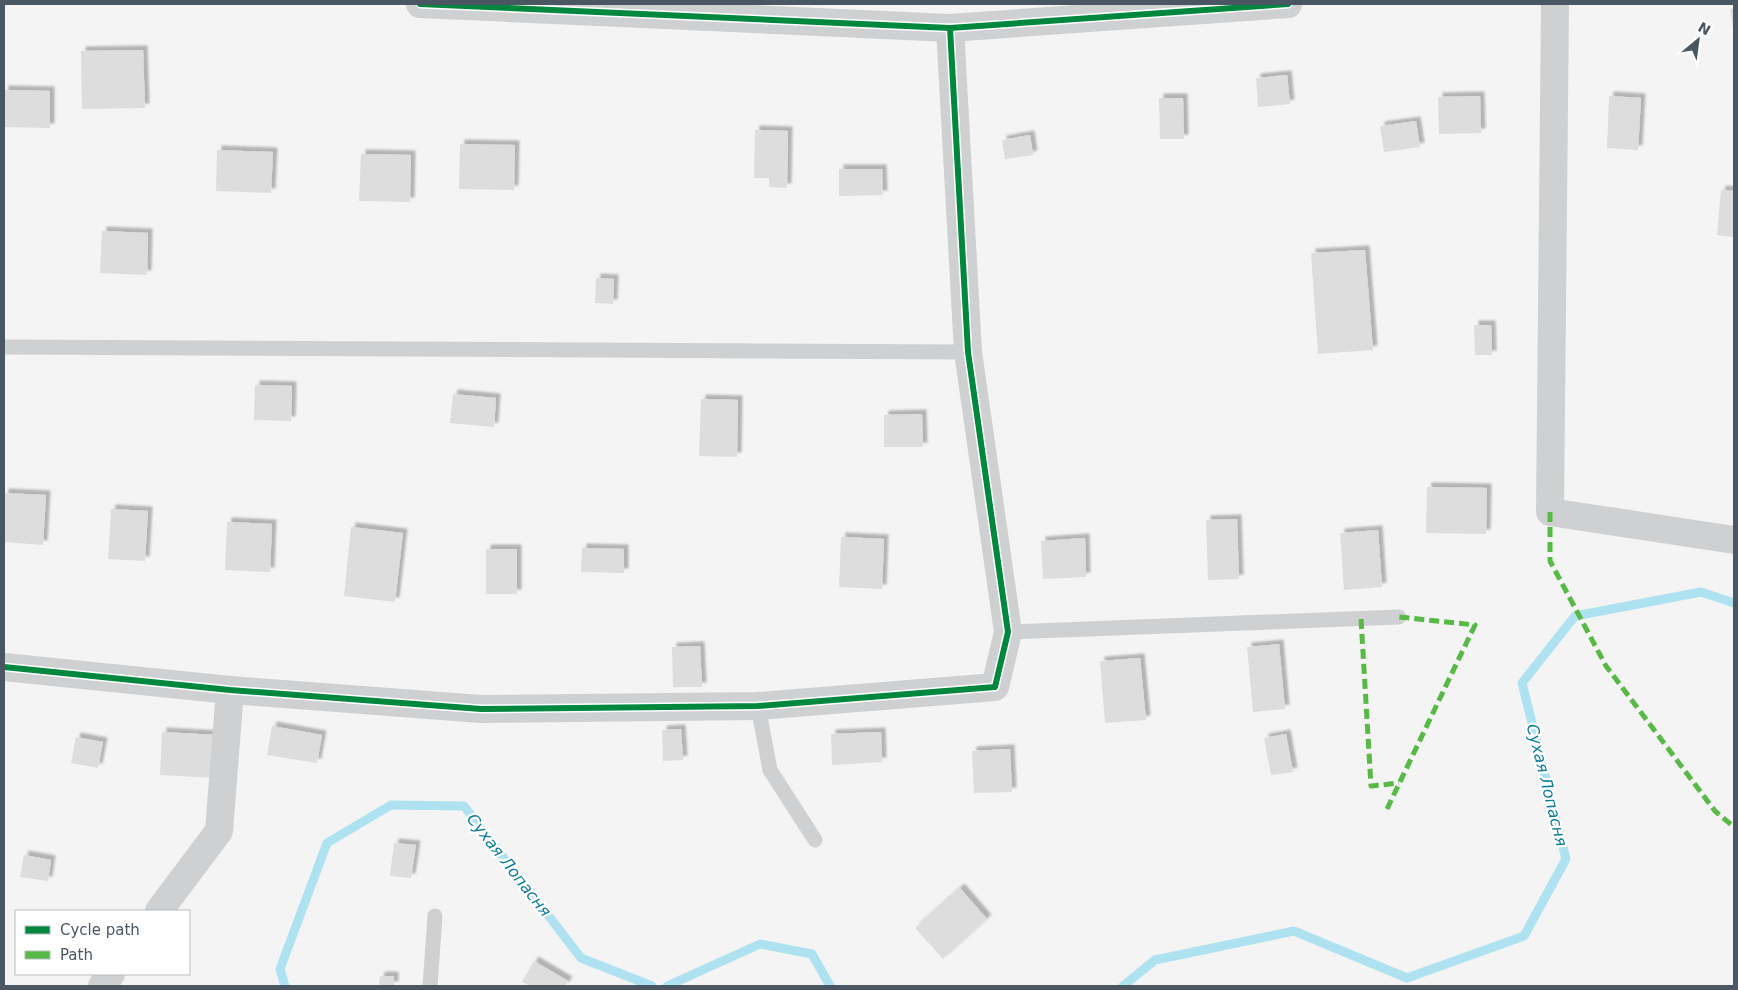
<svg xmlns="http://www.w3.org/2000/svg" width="1738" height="990" font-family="'DejaVu Sans',sans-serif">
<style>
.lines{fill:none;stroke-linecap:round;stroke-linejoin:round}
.stream{stroke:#aee2f0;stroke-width:9}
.building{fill:#ddddde;filter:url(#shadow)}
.lane{stroke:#ced0d2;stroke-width:15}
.street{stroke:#ced0d2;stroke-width:28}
.quiet{stroke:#58b947;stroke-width:5;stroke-dasharray:10 5;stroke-linecap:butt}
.cycleway-casing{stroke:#fff;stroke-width:9}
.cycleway{stroke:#00873e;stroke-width:6}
.labels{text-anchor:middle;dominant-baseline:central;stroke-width:4.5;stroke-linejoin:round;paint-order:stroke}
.water-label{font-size:16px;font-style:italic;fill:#0c7c9b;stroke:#fff}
</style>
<defs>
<filter id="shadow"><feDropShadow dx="4.5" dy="-4.5" stdDeviation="1" flood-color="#0004"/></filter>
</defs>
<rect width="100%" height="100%" fill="#f4f4f4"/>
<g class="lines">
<g class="stream">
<path d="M285,986l-5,-17 47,-126 64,-38 73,1 117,152 71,28"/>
<path d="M667,986l93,-42 52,10 18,32"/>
<path d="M1123,986l32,-26 139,-29 113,47 117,-42 42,-77 -44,-176 53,-67 126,-24 33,11"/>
</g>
</g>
<g class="building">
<path d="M1734,8v20l-1,1 -3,-20z"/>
<path d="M143,50l2,58 -63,1 -1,-58z"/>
<path d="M1287,75l3,29 -32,3 -2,-29z"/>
<path d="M4,90l46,1v37l-46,-1z"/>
<path d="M1480,96l1,37 -42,1 -1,-37z"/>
<path d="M1609,96l32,2 -3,52 -31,-2z"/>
<path d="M1159,98h24l1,41h-24z"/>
<path d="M1416,121l4,26 -36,5 -4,-26z"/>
<path d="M755,130l33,1 -1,57 -18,-1v-9h-15z"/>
<path d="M1030,135l3,20 -28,4 -3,-19z"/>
<path d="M460,144l55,1 -1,45 -55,-1z"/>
<path d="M217,150l56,2 -2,41 -55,-2z"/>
<path d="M361,154l50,1 -1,47 -51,-1z"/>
<path d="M839,169h43l1,26 -44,1z"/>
<path d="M1721,190l13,1v46l-17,-2z"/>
<path d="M102,231l46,2 -1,42 -47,-2z"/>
<path d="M1365,250l8,100 -55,4 -7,-101z"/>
<path d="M596,278l18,1 -1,25 -18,-1z"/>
<path d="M1474,325h17l1,30h-17z"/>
<path d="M255,385l37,1 -1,35 -37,-1z"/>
<path d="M453,394l43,4 -2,29 -44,-4z"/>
<path d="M701,399l37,1 -1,57 -38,-1z"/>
<path d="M922,414l1,33h-39v-32z"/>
<path d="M1427,487l60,1 -1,46 -60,-1z"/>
<path d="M4,493l42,2 -3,50 -39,-3z"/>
<path d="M111,509l37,2 -3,50 -37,-2z"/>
<path d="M1237,519l2,60 -31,1 -2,-60z"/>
<path d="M227,522l45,2 -2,48 -45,-2z"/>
<path d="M351,527l52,6 -8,69 -51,-6z"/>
<path d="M1378,530l4,57 -38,3 -4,-57z"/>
<path d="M841,537l43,2 -2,50 -43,-2z"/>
<path d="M1085,538l1,39 -43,2 -2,-38z"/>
<path d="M582,548l42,1v24l-43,-1z"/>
<rect x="486" y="549" width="31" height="45"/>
<path d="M1279,644l6,65 -32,3 -6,-65z"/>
<path d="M700,646l2,41h-29l-1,-40z"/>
<path d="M1140,658l6,62 -41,3 -5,-62z"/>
<path d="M272,726l50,9 -5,28 -50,-8z"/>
<path d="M681,729l2,31 -20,1 -1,-31z"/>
<path d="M162,732l55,3 -2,43 -55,-3z"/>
<path d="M881,732l1,30 -50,3 -1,-31z"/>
<path d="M1286,734l7,38 -22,3 -7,-37z"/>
<path d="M76,737l27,5 -5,26 -27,-5z"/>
<path d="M1010,749l2,43 -38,1 -2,-42z"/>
<path d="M394,843l22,2 -5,33 -21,-2z"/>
<path d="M24,855l27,5 -3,21 -28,-4z"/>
<path d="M960,888l27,31 -44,40 -28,-31z"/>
<path d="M534,961l34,20 -3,5h-35l-8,-4z"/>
<path d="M380,976h14v10h-15z"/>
</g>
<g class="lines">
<g class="lane">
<path d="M4,347l964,5"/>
<path d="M1008,632l391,-15"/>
<path d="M758,706l12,64 45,70"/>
<path d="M430,986l5,-70"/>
</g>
<g class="street">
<path d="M420,4l530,24 338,-24"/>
<path d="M1555,4l-5,508 184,28"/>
<path d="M4,667l226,23 251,19 277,-3 237,-19 13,-55 -40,-280 -18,-324"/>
<path d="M159,911l60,-80 11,-141"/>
<path d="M102,986l9,-12"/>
</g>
<g class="quiet">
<path d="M1550,512v49l56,105 109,145 19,16"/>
<path d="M1361,619l10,167 28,-3"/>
<path d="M1387,809l88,-184 -76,-8"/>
</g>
<g class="cycleway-casing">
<g id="cycleway">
<path d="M420,4l530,24 338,-24"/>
<path d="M4,667l226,23 251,19 277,-3 237,-19 13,-55 -40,-280 -18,-324"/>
</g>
</g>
<use href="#cycleway" class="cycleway"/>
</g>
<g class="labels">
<g class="water-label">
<text transform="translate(1547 785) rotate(76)">Сухая Лопасня</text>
<text transform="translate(509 865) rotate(52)">Сухая Лопасня</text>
</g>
</g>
<rect width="1738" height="990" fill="none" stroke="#4a5661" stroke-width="10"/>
<rect x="15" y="910" width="175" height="65" fill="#ffffff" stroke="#b7bbc0"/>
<rect x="25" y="926" width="25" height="8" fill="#00873e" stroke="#b7bbc0"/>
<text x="60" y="935" font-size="15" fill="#4a5661">Cycle path</text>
<rect x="25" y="951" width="25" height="8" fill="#58b947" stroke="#b7bbc0"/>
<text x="60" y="960" font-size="15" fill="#4a5661">Path</text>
<g transform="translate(1698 40) rotate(29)" stroke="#ffffff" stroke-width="4" paint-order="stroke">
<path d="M0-4L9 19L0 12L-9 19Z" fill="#4a5661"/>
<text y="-8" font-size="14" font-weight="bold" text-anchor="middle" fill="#4a5661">N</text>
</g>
</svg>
